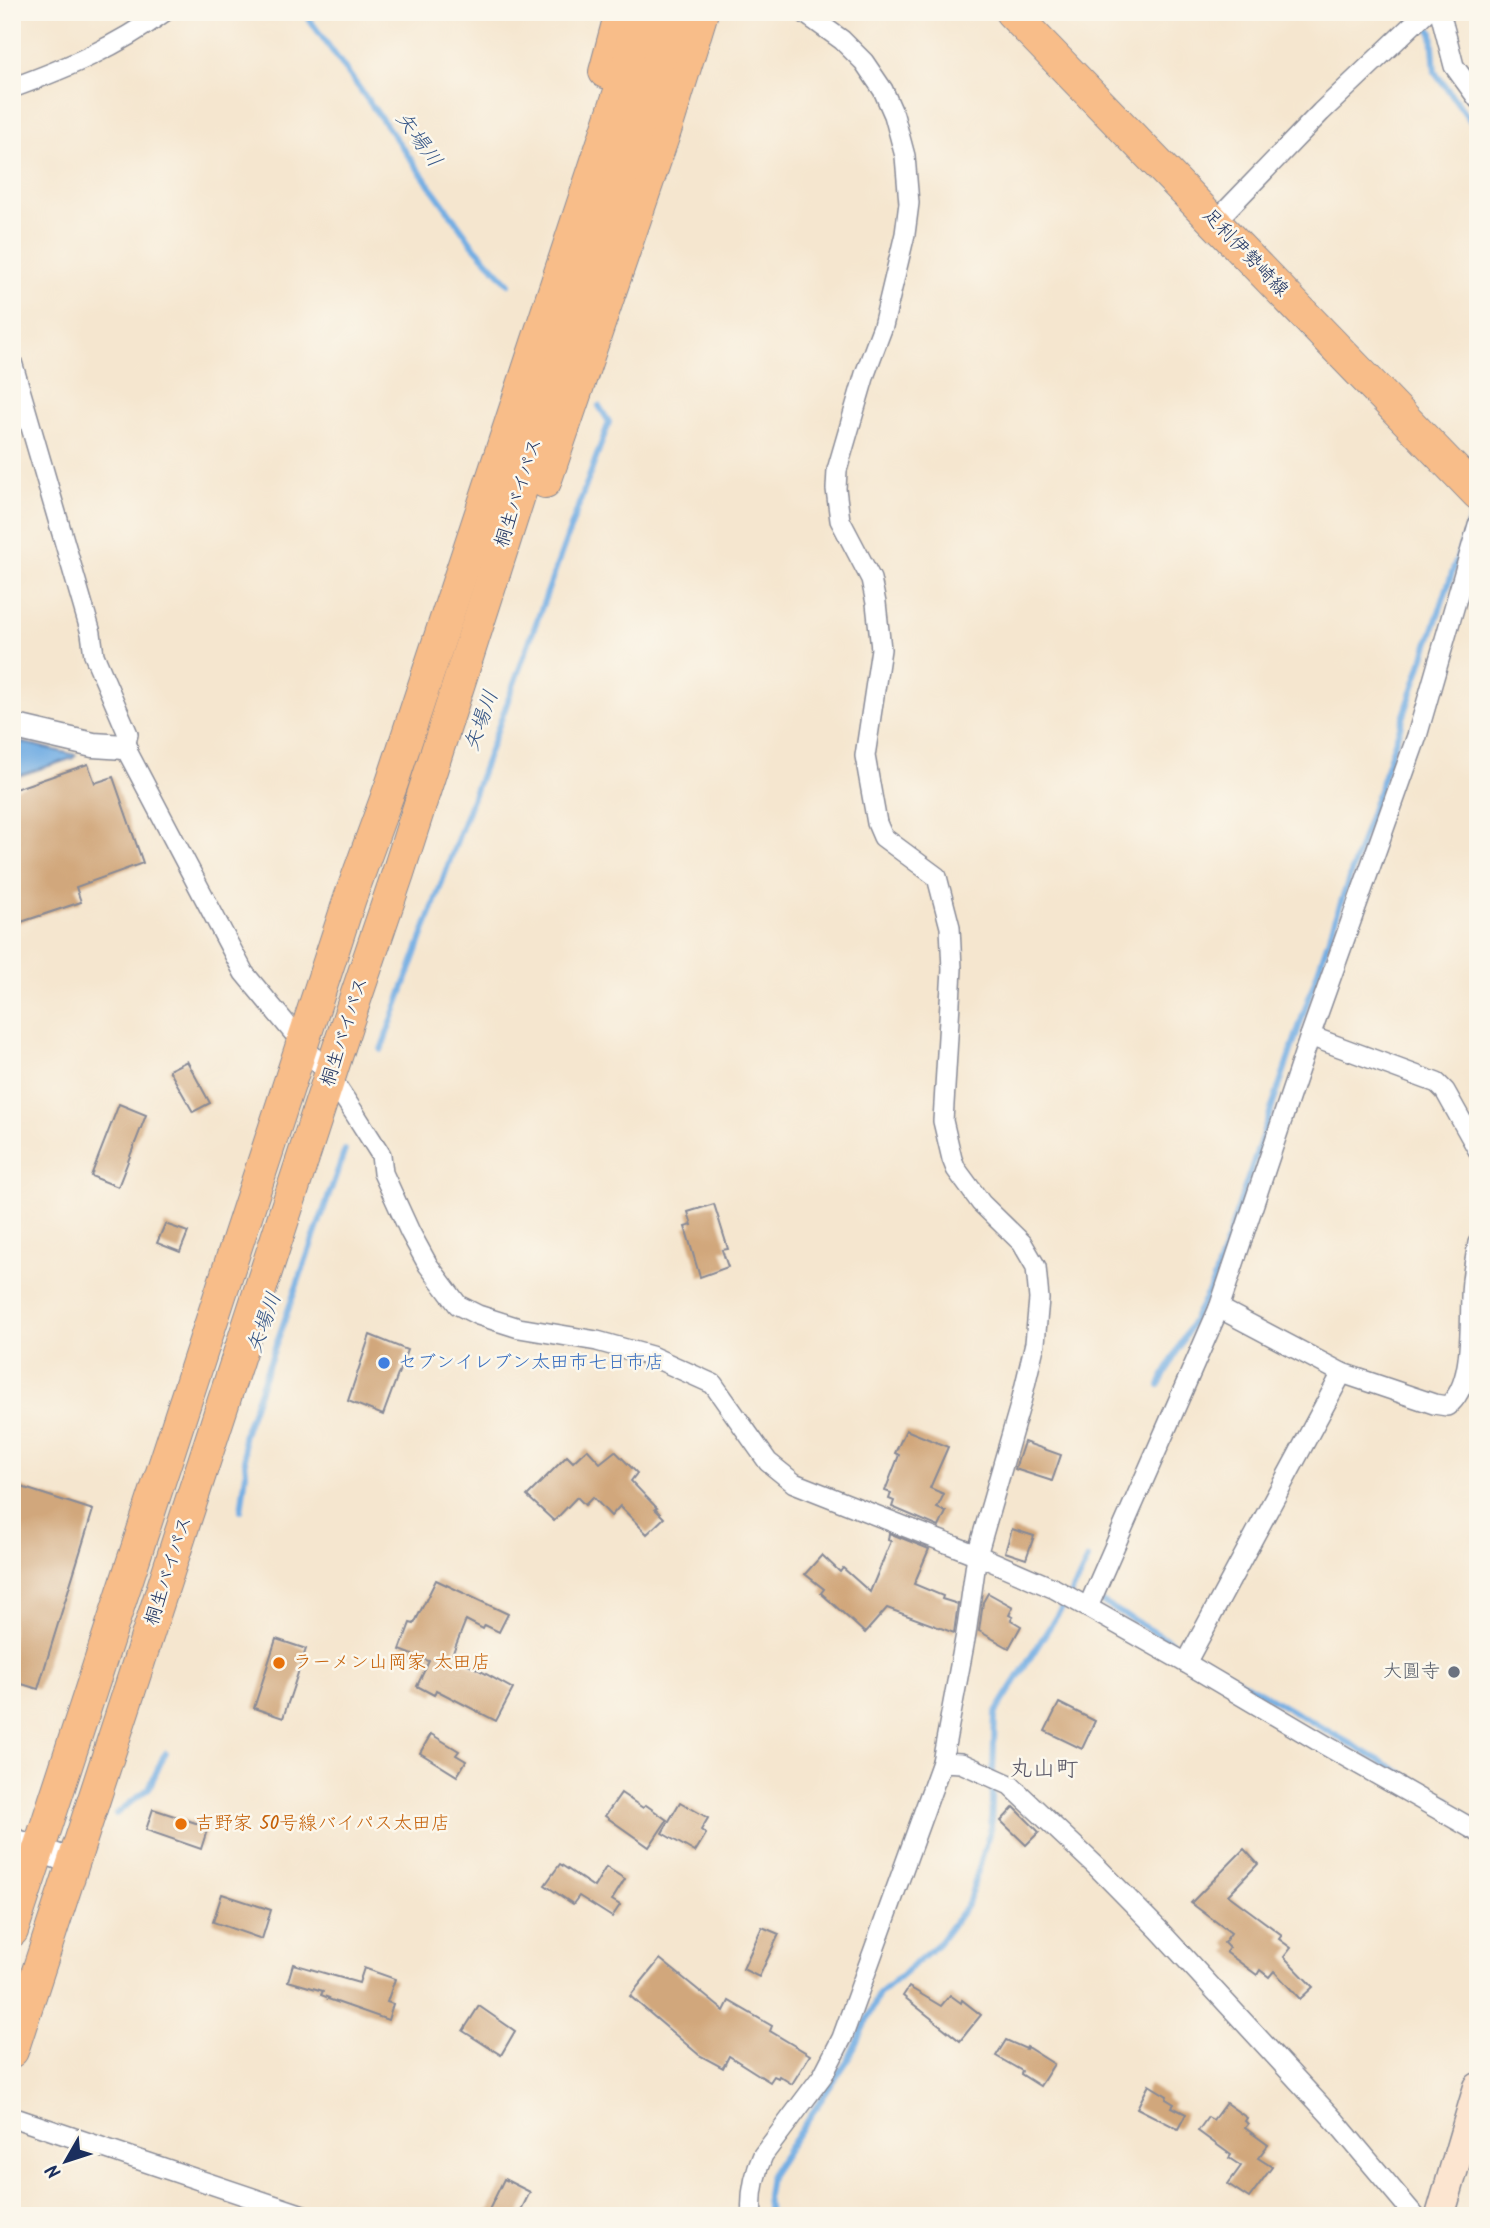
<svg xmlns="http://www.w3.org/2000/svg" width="1490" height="2228" font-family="Kalam,'Klee One',sans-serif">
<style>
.water{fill:#72ade3;stroke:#466ea0;stroke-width:2}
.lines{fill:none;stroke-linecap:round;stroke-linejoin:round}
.stream{stroke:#72ade3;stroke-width:6}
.building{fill:#d1a77c}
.minor-casing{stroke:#888a96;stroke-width:22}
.tertiary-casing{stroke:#888a96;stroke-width:27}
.secondary-casing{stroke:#888a96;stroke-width:31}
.primary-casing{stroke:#888a96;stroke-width:34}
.trunk-casing{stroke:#888a96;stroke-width:34}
.minor{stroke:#fff;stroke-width:19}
.tertiary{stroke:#fff;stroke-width:24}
.secondary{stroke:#fce5d0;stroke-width:28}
.primary{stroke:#f8bd89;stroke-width:32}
.trunk{stroke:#f8bd89;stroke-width:32}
.shop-dot{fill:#3f7fe0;stroke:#fbf7ec;stroke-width:2.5}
.food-dot{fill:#e8710a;stroke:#fbf7ec;stroke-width:2.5}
.worship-dot{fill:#6b7280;stroke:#fbf7ec;stroke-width:2.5}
.labels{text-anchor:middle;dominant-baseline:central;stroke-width:5;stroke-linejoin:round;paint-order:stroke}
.street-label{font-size:19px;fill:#1b2f5e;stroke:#fbf7ec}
.shop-label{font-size:19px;fill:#366cbe;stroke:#fbf7ec;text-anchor:start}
.food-label{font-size:19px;fill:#c56008;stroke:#fbf7ec;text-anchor:start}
.worship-label{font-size:19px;fill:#5b616d;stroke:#fbf7ec;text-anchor:end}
.water-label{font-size:21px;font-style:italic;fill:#355586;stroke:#fbf7ec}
.quarter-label{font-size:23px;fill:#5b5968;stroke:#fbf7ec}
</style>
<rect width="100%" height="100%" fill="#fbf7ec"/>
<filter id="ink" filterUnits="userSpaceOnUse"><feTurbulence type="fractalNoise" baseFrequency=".0143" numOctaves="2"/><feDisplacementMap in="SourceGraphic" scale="14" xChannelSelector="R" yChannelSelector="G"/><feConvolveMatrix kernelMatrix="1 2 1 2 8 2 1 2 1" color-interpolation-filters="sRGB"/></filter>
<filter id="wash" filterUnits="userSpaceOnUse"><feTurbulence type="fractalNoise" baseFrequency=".00686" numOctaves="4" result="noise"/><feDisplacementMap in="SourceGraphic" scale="28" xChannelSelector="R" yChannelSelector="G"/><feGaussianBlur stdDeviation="1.57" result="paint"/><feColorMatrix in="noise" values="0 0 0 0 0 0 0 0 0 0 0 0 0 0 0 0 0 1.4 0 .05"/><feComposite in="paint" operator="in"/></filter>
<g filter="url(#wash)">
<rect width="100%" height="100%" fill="#f5e6cf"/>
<path class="water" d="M12,740l64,15 -3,3 -61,20z"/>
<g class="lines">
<g class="stream">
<path d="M304,12l169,233 36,39"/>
<path d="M1421,19l11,13 3,40 43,59"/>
<path d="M381,1050l228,-628 -10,-16"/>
<path d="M1159,1385l53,-100 261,-774"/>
<path d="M241,1511l5,-38 -3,-36 102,-287"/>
<path d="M1102,1602l82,47"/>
<path d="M1203,1660l246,140"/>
<path d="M116,1814l33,-26 16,-35"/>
<path d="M769,2216l-2,-20 3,-20 79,-118 30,-64 59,-50 30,-40 23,-77 4,-113 81,-129 12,-26"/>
</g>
</g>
<g id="blocks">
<g class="building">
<path d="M88,764l7,19 18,-6 30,86 -67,24 5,15 -69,23v-135z"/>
<path d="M187,1061l23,42 -17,9 -24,-42z"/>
<path d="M119,1104l27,11 -28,72 -27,-11z"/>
<path d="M714,1204l14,45 -6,1 6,17 -28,10 -15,-50 7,-2 -4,-13z"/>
<path d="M165,1224l23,8 -8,20 -23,-9z"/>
<path d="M370,1335l37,15 -24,65 -35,-14z"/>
<path d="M906,1430l42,17 -18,41 14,6 -7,14 9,4 -7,15 -47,-20 2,-6 -5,-2 2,-6 -6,-2 14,-36 -4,-2z"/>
<path d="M1024,1442l37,13 -9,26 -37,-12z"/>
<path d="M587,1449l13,14 15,-12 22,22 -6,8 26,27 -2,1 9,9 -17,16 -27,-28 -9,10 -18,-19 -8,8 -8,-8 -23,24 -27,-25 40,-40 6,6z"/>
<path d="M12,1484l81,26 -55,179 -26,-8z"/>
<path d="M1012,1529l22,7 -8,23 -21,-7z"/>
<path d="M889,1533l40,16 -15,35 29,12 -1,3 16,5 -4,29 -67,-25 -22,25 -44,-40 3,-4 -19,-15 17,-19 18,17 3,-4 27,24 21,-51 -3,-1z"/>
<path d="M436,1580l72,34 -9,18 -14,-7 -2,4 -17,-9 -14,35 61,34 -17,32 -60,-31 -2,5 -17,-9 12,-25 -29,-11 10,-27 4,1z"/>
<path d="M988,1593l25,14 -4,8 4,2 -2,3 10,6 -12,22 -30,-17 4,-29z"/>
<path d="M276,1639l30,10 -23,69 -29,-10z"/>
<path d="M1059,1703l36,18 -13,28 -37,-18z"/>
<path d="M431,1734l28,17 -3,4 10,6 -9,15 -37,-23z"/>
<path d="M621,1793l22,15 3,-3 21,15 -18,27 -44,-31z"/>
<path d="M680,1802l28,16 -7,12 5,4 -11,18 -33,-19z"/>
<path d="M1014,1807l25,25 -13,13 -25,-24z"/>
<path d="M153,1809l55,18 -7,22 -55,-19z"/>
<path d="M1244,1849l14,15 -30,31 54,40 -3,4 12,9 -7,9 29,30 -13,12 -26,-28 -5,6 -9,-7 -3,5 -31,-23 3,-4 -5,-5 7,-10 -40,-30z"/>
<path d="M560,1864l34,23 12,-20 19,12 -13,21 8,5 -8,12 -33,-21 -6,8 -28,-19z"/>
<path d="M222,1894l49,16 -9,29 -49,-17z"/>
<path d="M762,1927l17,7 -20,43 -16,-8z"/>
<path d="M660,1959l64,52 5,-10 43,25 -2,5 40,24 -18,29 -13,-8 -1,2 -4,-2 -4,6 -41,-26 -6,12 -24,-13 -69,-59z"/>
<path d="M293,1964l66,19 5,-15 31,11 -8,23 6,2 -5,16 -60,-21 1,-1 -8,-3 2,-4 -35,-10z"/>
<path d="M909,1987l32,19 9,-11 11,8 1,-3 19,15 -21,26 -57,-45z"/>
<path d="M479,2006l36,25 -14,24 -38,-24z"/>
<path d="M1006,2040l20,9 1,-2 27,17 -14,22 -19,-12 1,-3 -26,-15z"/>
<path d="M1149,2085l18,11 -1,3 8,5 -2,3 14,7 -8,15 -41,-21z"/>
<path d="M1226,2103l21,15 -2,3 3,3 -3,4 23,17 -10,13 14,9 -23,31 -21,-14 13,-18 -12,-8 2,-3 -33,-24 10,-14 5,3z"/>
<path d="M504,2179l26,13 -12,24h-32z"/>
</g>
</g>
</g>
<g filter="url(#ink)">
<use href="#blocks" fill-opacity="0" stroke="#888a96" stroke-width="2"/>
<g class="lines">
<g class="minor-casing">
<g id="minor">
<path d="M1440,12l14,54 24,33"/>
<path d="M12,88c55,-20 104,-41 152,-76"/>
<path d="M1215,222l106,-110 105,-100"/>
<path d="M12,362l79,271 3,22 34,79 -3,13 119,226 87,105 22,33 28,44 2,18 27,59 18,33 30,40 20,10 41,13 78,13 54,15 62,28 55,78 26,21 183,72 78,34 131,74 139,82 153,87"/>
<path d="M1310,1036l127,47 8,8 33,59"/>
<path d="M1219,1308l123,65 92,31 13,2c30,-21 21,-92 25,-125 1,-12 4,-25 6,-38"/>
<path d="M1088,1607l131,-299 91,-272 107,-300 61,-211"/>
<path d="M1186,1663l156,-290"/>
<path d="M942,1762l19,1 49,22 87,82 62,63 177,192 79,94"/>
<path d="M12,2117l294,99"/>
<path d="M752,2216c-2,-22 2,-41 11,-61l60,-80 19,-37 100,-276 24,-128 11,-79 44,-153 14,-59 4,-44 -3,-32 -14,-24 -41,-40 -25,-34 -4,-10 -9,-38 9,-152 -2,-42 -13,-50 -54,-40 -6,-14 -12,-67 16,-107 -5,-46 -5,-24 -31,-59 -4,-31 1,-19 28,-96 18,-48 22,-92 4,-31 -4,-47 -11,-41 -11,-25 -19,-28 -22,-22 -39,-28"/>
</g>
</g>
<g class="tertiary-casing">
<g id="tertiary">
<path d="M12,726l81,19 32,2"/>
<path d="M12,1840l61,22"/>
</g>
</g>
<g class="secondary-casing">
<path id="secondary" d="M1440,2216l38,-129"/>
</g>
<g class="primary-casing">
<path id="primary" d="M1011,12l467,482"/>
</g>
<g class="trunk-casing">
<g id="trunk">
<path d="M605,72l16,-60"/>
<path d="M545,482l124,-363 33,-107"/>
<path d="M12,1931l338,-1033 42,-115 254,-771"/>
<path d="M12,2051l334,-1025 52,-153 276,-861"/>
</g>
</g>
<use href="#minor" class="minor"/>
<use href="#tertiary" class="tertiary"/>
<use href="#secondary" class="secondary"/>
<use href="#primary" class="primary"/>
<use href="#trunk" class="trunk"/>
</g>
</g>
<circle class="shop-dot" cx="384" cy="1363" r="7"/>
<g class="food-dot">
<circle cx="279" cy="1663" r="7"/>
<circle cx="181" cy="1824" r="7"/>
</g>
<circle class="worship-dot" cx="1454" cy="1672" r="7"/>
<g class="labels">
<g class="street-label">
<text transform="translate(1245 253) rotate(46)">足利伊勢崎線</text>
<text transform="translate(519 493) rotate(-72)">桐生バイパス</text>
<text transform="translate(345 1032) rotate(-72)">桐生バイパス</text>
<text transform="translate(169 1571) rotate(-72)">桐生バイパス</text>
</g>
<g class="shop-label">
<text x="398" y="1363">セブンイレブン太田市七日市店</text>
</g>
<g class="food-label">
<text x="293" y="1663">ラーメン山岡家 太田店</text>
<text x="195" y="1824">吉野家 50号線バイパス太田店</text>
</g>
<g class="worship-label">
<text x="1440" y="1672">大圓寺</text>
</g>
<g class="water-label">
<text transform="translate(418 140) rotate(54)">矢場川</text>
<text transform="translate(482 721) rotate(-70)">矢場川</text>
<text transform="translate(265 1323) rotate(-70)">矢場川</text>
</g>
<g class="quarter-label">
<text x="1044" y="1770">丸山町</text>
</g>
</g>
<rect width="1490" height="2228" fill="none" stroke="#fbf7ec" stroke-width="42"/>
<g transform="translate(66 2161) rotate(231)" stroke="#fbf7ec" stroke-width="5" paint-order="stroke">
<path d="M0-5L12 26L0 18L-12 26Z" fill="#1b2f5e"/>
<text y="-10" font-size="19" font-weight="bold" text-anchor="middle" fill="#1b2f5e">N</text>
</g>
</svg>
